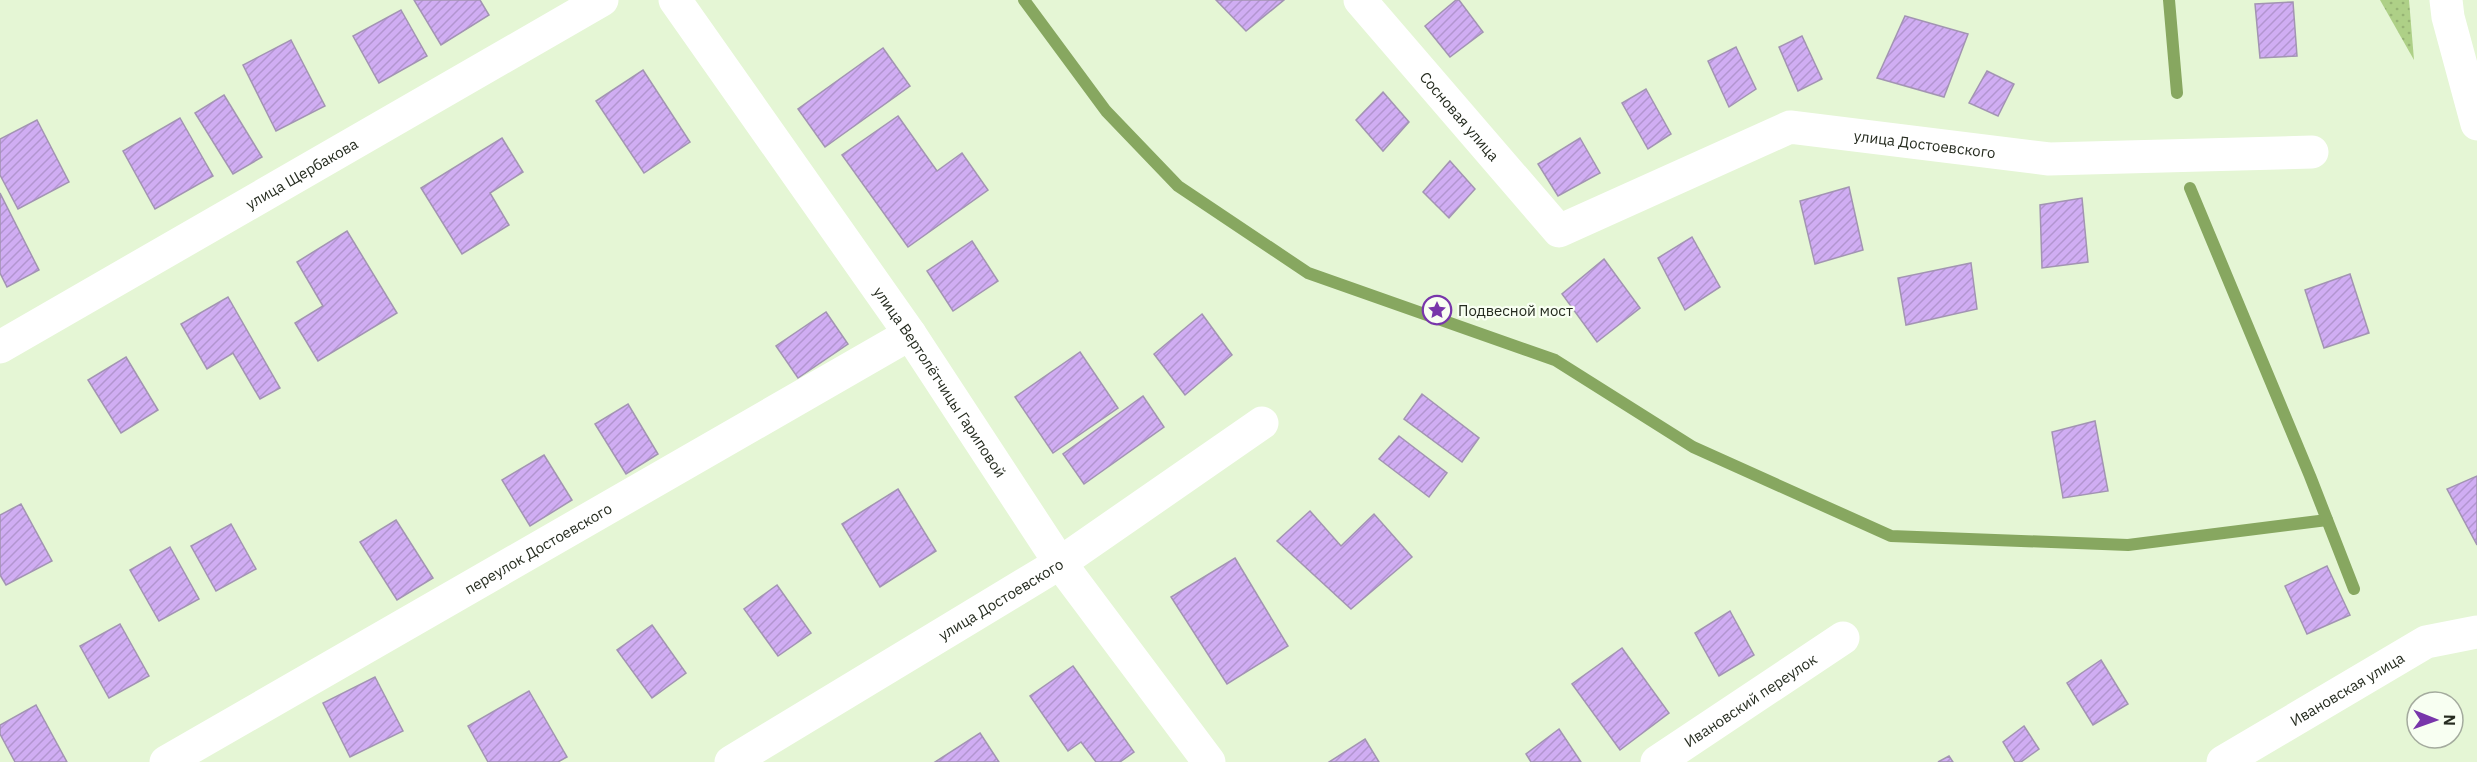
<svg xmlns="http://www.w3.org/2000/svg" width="2477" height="762" font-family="'IBM Plex Sans',sans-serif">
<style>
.grass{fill:url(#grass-dots)}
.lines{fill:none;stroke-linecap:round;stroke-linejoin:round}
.stream{stroke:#87a760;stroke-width:12}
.building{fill:url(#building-hatch);stroke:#a294b2;stroke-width:1.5}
.minor{stroke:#fff;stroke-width:33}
.labels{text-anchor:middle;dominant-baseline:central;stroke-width:4.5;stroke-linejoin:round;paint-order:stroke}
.street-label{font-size:15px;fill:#262c20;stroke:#f8fff2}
.poi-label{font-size:15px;fill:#262c20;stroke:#f8fff2;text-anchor:start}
</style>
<defs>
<pattern id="grass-dots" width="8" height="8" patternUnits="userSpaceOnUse" patternTransform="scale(1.5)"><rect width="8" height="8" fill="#aed087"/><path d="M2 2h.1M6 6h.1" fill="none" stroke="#96b374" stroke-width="1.8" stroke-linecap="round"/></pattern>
<pattern id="building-hatch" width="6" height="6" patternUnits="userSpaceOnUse" patternTransform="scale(1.5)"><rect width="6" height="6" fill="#d0adf3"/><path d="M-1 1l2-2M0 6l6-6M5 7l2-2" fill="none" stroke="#b295d0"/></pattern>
</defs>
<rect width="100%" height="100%" fill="#e5f6d5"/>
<path class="grass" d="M2380,0h29l5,60z"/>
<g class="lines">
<g class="stream">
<path d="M1024,0l82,111 72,75 130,87 247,87 138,87 198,89 237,9 199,-25"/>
<path d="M2169,0l8,93"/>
<path d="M2190,188l120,288 44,113"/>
</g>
</g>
<g class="building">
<path d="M414,0h66l9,15 -48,30z"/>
<path d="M1216,0h68l-38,31z"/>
<path d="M1456,0h3l24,32 -33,25 -25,-31z"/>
<path d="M2293,2l4,54 -37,2 -5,-54z"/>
<path d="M401,10l26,46 -48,27 -26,-47z"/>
<path d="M1905,16l63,18 -24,63 -67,-19z"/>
<path d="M1802,36l20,43 -24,12 -19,-44z"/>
<path d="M291,40l34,66 -49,25 -33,-66z"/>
<path d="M1736,47l20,42 -27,18 -21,-46z"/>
<path d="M883,48l27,38 -85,61 -27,-38z"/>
<path d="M643,70l47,72 -46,31 -48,-72z"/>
<path d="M1987,71l27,13 -16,32 -29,-13z"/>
<path d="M1646,89l25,45 -23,15 -26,-46z"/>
<path d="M1383,92l26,30 -26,29 -27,-31z"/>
<path d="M224,95l38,62 -29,17 -38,-61z"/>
<path d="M898,116l39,55 25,-18 26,37 -80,57 -66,-92z"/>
<path d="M180,118l33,58 -58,33 -32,-58z"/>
<path d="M37,120l32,62 -51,27 -18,-34v-36z"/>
<path d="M502,138l21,34 -33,21 19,32 -47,29 -41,-66z"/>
<path d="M1580,138l20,35 -42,23 -20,-32z"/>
<path d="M1450,161l25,28 -26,29 -26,-26z"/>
<path d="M1849,187l14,63 -48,14 -15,-63z"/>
<path d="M0,193l39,77 -32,17 -7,-14z"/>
<path d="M2082,198l6,64 -46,6 -2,-63z"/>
<path d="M347,231l50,82 -79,48 -23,-38 28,-17 -26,-44z"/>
<path d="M1692,237l28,50 -35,23 -27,-52z"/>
<path d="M972,241l26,40 -45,30 -26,-40z"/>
<path d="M1604,259l36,49 -43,34 -35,-48z"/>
<path d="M1971,263l6,46 -71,16 -8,-47z"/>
<path d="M2350,274l19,59 -45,15 -19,-58z"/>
<path d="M228,297l52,91 -20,11 -27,-46 -26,16 -26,-45z"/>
<path d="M826,312l22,32 -50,34 -22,-32z"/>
<path d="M1202,314l30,41 -47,40 -31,-41z"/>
<path d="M1080,352l38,56 -65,45 -38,-56z"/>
<path d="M126,357l32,53 -37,23 -33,-53z"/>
<path d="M1422,394l57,44 -17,24 -58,-43z"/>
<path d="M1143,396l21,31 -80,57 -21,-30z"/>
<path d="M628,404l30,50 -32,20 -31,-50z"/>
<path d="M2095,421l13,70 -45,7 -11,-66z"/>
<path d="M1399,436l48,37 -18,24 -50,-38z"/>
<path d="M544,455l28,45 -42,26 -28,-46z"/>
<path d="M2477,476v69l-30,-56z"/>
<path d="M898,489l38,62 -56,36 -38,-63z"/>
<path d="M21,504l31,57 -46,24 -6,-10v-60z"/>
<path d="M1310,511l31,35 33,-32 38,43 -61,52 -74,-68z"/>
<path d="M396,520l37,58 -36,22 -37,-58z"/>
<path d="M231,524l25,45 -40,22 -25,-45z"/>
<path d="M170,547l29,52 -40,22 -29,-51z"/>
<path d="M1235,558l53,88 -61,38 -56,-87z"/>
<path d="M2327,566l23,49 -43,19 -22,-48z"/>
<path d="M777,585l34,48 -33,23 -34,-47z"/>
<path d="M1730,611l24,44 -35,21 -24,-43z"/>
<path d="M120,624l29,52 -40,22 -29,-52z"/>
<path d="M652,625l34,48 -34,25 -35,-48z"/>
<path d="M1622,648l47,65 -49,37 -48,-66z"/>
<path d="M2101,660l27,44 -35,21 -26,-42z"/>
<path d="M1073,666l61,86 -14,10h-24l-15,-20 -13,9 -38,-55z"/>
<path d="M375,677l28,54 -53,26 -27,-54z"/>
<path d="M529,691l38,66 -9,5h-70l-20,-36z"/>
<path d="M36,705l31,57h-52l-15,-28v-9z"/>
<path d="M2024,726l15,23 -18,13h-6l-12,-20z"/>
<path d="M1559,729l22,33h-50l-5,-8z"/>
<path d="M980,733l19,29h-64z"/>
<path d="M1365,739l14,23h-50z"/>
<path d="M1949,756l4,6h-15z"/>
</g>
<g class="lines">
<g class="minor">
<path id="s1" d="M675,0l235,334 150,229 149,199"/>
<path id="s2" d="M1360,0l199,231 231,-104 259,32 263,-7"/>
<path d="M2446,0l2,17 29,107"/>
<path id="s3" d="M0,347l602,-347"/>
<path id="s4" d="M166,762l744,-428"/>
<path id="s5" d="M731,762l329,-199 202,-140"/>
<path id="s6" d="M1657,762l186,-124"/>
<path id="s7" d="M2223,762l203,-120 51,-10"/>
</g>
</g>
<defs>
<g id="sight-ring" transform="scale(1.5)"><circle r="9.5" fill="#f8fff2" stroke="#7836aa" stroke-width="1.5"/><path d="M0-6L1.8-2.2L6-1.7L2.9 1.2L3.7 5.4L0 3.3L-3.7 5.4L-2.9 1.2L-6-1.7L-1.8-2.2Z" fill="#7836aa"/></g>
</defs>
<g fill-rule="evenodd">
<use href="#sight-ring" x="1437" y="310"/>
</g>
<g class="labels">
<g class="street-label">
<text stroke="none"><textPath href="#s2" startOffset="153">Сосновая улица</textPath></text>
<text stroke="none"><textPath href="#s2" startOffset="694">улица Достоевского</textPath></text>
<text stroke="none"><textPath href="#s3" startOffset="348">улица Щербакова</textPath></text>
<text stroke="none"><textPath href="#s1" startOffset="465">улица Вертолётчицы Гариповой</textPath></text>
<text stroke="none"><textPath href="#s4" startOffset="429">переулок Достоевского</textPath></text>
<text stroke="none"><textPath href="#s5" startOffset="315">улица Достоевского</textPath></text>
<text stroke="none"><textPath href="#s7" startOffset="144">Ивановская улица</textPath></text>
<text stroke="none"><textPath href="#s6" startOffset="112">Ивановский переулок</textPath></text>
</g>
<g class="poi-label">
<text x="1458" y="310">Подвесной мост</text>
</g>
</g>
<g transform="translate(2435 720) rotate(91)"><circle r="28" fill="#f8fff2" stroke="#a4ab9e" stroke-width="1.5"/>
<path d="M0-4.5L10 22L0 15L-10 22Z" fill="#7836aa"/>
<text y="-9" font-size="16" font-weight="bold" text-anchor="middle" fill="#262c20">N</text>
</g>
</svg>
